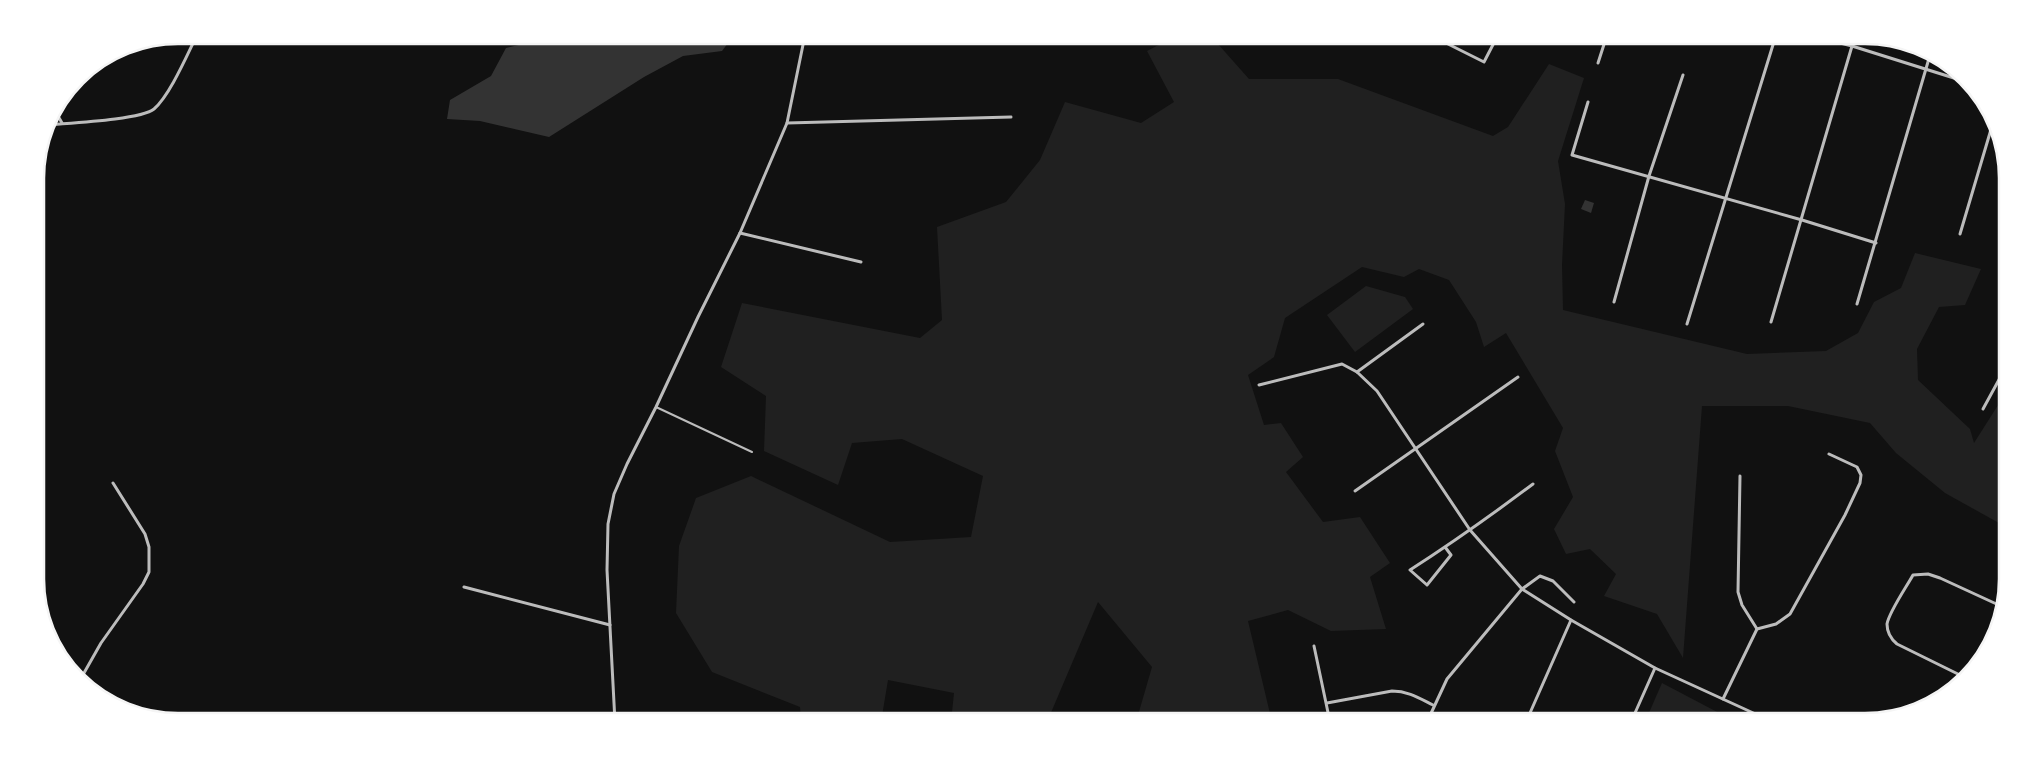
<svg xmlns="http://www.w3.org/2000/svg" width="2043" height="757" font-family="'Crimson Pro',serif">
<style>
.green{fill:#202020}
.water{fill:#333}
.lines{fill:none;stroke-linecap:round;stroke-linejoin:round}
.service{stroke:#bcbcbc;stroke-width:2}
.minor{stroke:#bcbcbc;stroke-width:3}
.rim{fill:none;stroke:#f5f5f5;stroke-width:2.5}
</style>
<rect width="100%" height="100%" fill="#111"/>
<g class="green">
<path d="M1178,35h32l39,44h89l155,57 15,-9 41,-63 35,14 -26,83 7,43 -3,61 1,45 184,44 79,-3 32,-18 16,-31 27,-14 14,-35 66,16 -16,36 -26,2 -22,42 1,31 52,49 4,14 33,-52 1,137 -63,-35 -49,-40 -26,-30 -82,-17h-86l-19,252 -26,-44 -53,-18 12,-22 -26,-25 -24,5 -12,-25 19,-32 -18,-46 8,-23 -57,-95 -22,14 -8,-25 -27,-42 -30,-11 -15,8 -42,-10 -77,51 -11,39 -26,18 16,50 17,-2 22,34 -17,15 37,50 37,-5 30,46 -20,14 16,52 -55,2 -43,-21 -40,11 24,101h-136l16,-55 -54,-65 -51,120h-96l3,-29 -66,-13 -7,42h-80l-1,-15 -88,-35 -36,-59 3,-67 17,-48 55,-22 139,66 81,-5 12,-61 -81,-37 -50,4 -14,42 -74,-34 2,-55 -45,-29 21,-64 178,35 22,-18 -5,-93 69,-25 34,-42 25,-58 76,21 33,-21 -27,-51z"/>
<path d="M1366,286l39,11 8,12 -58,43 -28,-37z"/>
<path d="M1662,683l59,31 -3,8h-73z"/>
</g>
<g class="water">
<path d="M561,35h173l-12,16 -39,5 -39,21 -95,60 -69,-16 -33,-2 3,-19 41,-24 15,-28z"/>
<path d="M1585,200l9,3 -3,10 -10,-4z"/>
</g>
<g class="lines">
<path class="service" d="M656,407l96,45"/>
<g class="minor">
<path d="M1430,35l54,27 14,-27"/>
<path d="M1809,35l43,11 121,38"/>
<path d="M1598,63l9,-28"/>
<path d="M1588,102l-16,53 230,65 74,23"/>
<path d="M54,109l8,14"/>
<path d="M787,123l224,-6"/>
<path d="M47,125c21,-2 93,-5 107,-16 16,-14 33,-54 43,-74"/>
<path d="M740,233l121,29"/>
<path d="M1960,234l32,-108"/>
<path d="M1614,302l35,-126 34,-101"/>
<path d="M1857,304l73,-249"/>
<path d="M1771,322l81,-276"/>
<path d="M1687,324l89,-289"/>
<path d="M1357,372l66,-48"/>
<path d="M1259,385l83,-21 15,8 20,19 93,139 52,59 49,31 84,48 118,54"/>
<path d="M1983,409l24,-44"/>
<path d="M1740,476l-2,116 4,13 15,24"/>
<path d="M1355,491l163,-114"/>
<path d="M1445,547l6,8 -24,30 -17,-15c42,-27 83,-56 123,-86"/>
<path d="M464,587l146,38"/>
<path d="M1314,646l16,76"/>
<path d="M1964,677l-67,-33c-6,-5 -10,-12 -10,-20 2,-12 20,-38 26,-49l15,-1 12,4 63,29"/>
<path d="M80,680l21,-37 42,-59 6,-12v-25l-4,-13 -32,-51"/>
<path d="M1723,699l34,-70 19,-5 14,-10 55,-99 15,-32 1,-8 -4,-8 -28,-13"/>
<path d="M1327,703l65,-12c16,0 27,7 41,14"/>
<path d="M615,722l-8,-152 1,-46 6,-30 13,-30 29,-57 42,-90 42,-84 47,-110 18,-88"/>
<path d="M1427,722l20,-43 75,-90 18,-13 13,5 21,21"/>
<path d="M1526,722l45,-102"/>
<path d="M1631,722l24,-54"/>
</g>
</g>
<path d="M0 0H2043V757H0ZM178 44H1865A134 134 0 0 1 1999 178V579A134 134 0 0 1 1865 713H178A134 134 0 0 1 44 579V178A134 134 0 0 1 178 44Z" fill="#fff" fill-rule="evenodd"/>
<path class="rim" d="M178 44H1865A134 134 0 0 1 1999 178V579A134 134 0 0 1 1865 713H178A134 134 0 0 1 44 579V178A134 134 0 0 1 178 44Z"/>
</svg>
